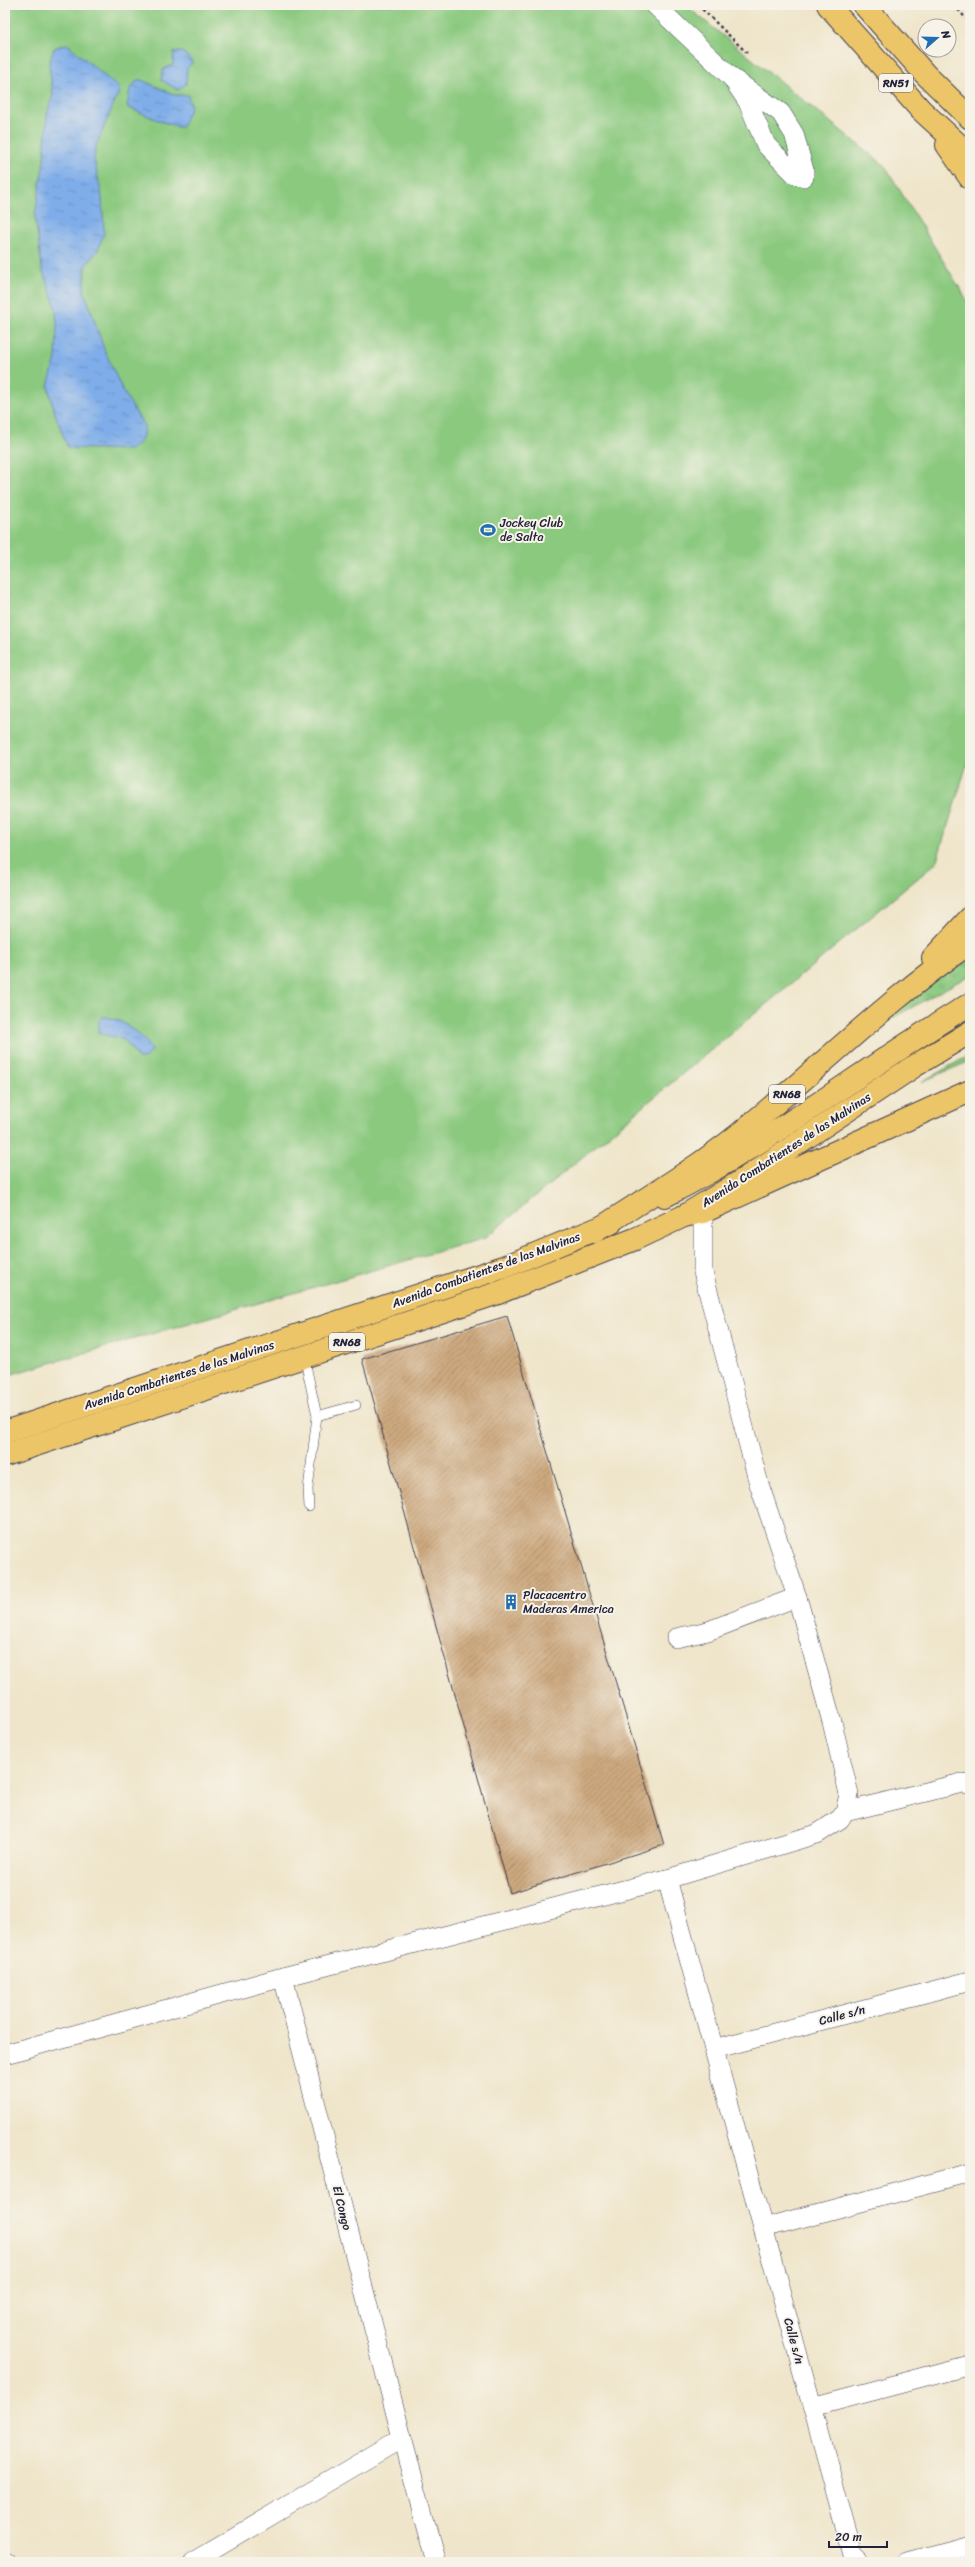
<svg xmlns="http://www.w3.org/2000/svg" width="975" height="2567" font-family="Sriracha,sans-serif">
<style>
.grass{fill:url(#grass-tufts);stroke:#56765d}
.pitch{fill:#8bc97f;stroke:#56765d}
.water{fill:url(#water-ripples);stroke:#506892}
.building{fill:url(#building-hatch)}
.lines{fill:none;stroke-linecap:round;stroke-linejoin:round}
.lane-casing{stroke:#413f50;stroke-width:10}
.street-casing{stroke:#413f50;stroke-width:20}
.primary-casing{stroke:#413f50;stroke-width:24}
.highway-casing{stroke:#413f50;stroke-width:24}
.path{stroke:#413f50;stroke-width:2.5;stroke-dasharray:3 3;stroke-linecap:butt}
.lane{stroke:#fff;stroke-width:9}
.street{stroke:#fff;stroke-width:19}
.primary{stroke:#edc569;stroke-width:22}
.highway{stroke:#edc569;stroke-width:22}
.labels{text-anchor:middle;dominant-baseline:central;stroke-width:4;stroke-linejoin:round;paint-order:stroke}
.shield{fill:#f7f3e8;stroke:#62616f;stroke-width:1}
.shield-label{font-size:11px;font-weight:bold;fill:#22223b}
.poi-label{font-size:12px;fill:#22223b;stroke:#f7f3e8;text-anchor:start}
.street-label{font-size:12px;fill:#22223b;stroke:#f7f3e8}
</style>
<defs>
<pattern id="grass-tufts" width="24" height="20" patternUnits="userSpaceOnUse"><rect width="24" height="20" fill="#8bc97f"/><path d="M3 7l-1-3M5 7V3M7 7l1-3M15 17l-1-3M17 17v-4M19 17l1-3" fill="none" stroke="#78ac6f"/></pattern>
<pattern id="water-ripples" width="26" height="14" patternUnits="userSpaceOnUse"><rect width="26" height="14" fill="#7fade9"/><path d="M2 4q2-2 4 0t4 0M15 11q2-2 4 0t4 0" fill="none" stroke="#688cbe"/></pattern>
<pattern id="building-hatch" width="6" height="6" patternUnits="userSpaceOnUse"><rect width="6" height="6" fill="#cda97f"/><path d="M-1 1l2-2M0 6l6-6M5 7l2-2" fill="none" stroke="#a68969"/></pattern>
</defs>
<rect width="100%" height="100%" fill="#f7f3e8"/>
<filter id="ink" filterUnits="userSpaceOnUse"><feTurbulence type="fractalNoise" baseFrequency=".025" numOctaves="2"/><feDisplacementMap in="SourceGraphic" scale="8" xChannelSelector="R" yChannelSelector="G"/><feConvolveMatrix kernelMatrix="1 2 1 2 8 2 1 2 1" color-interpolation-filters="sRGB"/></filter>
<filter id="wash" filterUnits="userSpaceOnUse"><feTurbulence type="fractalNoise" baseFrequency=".012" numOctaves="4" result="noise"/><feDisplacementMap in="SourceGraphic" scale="16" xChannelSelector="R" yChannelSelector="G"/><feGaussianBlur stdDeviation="0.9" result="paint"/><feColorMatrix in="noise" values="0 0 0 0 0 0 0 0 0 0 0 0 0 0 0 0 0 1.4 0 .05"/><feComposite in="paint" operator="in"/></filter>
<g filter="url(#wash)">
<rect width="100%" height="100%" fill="#efe5ca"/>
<g class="grass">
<path d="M970,958v17l-92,51 50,-41z"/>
<path d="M970,1055v6l-49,21z"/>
</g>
<path class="pitch" d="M5,5h680l200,161 85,139v450l-34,108 -451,375 -480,138z"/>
<g class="water">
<path d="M67,44l53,45 -24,57 -2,13 8,38 2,36 -6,17 -12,15 -2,25 20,59 19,42 21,35 -1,10 -5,8 -8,6 -62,-2 -13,-34 -7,-28 8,-28 1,-35 -2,-18 -13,-36 -7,-53 9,-56 3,-46 6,-19 -4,-31 5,-16z"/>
<path d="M174,52h8l9,7 1,4 -5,5 -1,16 -8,6 -17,-10 2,-10 10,-6z"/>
<path d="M139,79l36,16h13l3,12 -9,20c-8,1 -45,-16 -55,-20l3,-18z"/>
<path d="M103,1017c14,-2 44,20 48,34l-7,8h-6c-16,-26 -13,-18 -40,-26l1,-12z"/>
</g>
<g id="blocks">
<path class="building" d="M507,1316l157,529 -154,48 -148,-534z"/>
</g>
</g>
<g filter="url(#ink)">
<use href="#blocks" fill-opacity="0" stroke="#413f50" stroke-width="1"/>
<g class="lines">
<g class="lane-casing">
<g id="lane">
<path d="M304,1356l13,60 -9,73 1,18"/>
<path d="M317,1416l39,-11"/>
</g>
</g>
<g class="street-casing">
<g id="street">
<path d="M655,5l77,73 49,35 13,21 10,36v7l-8,-2 -30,-30 -18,-43 -16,-24"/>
<path d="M676,1638l32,-7 89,-34"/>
<path d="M845,1812l117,-29 8,1"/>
<path d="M667,1879l186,676 7,7"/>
<path d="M283,1977l119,461 34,124"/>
<path d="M714,2049l256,-68"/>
<path d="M5,2054l278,-77 384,-98 150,-45 23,-15 5,-7 4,-18 -17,-72 -35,-125 -38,-113 -56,-212v-60"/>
<path d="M763,2228l207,-55"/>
<path d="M812,2407l158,-42"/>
<path d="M5,2561l1,1"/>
<path d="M192,2562l210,-124"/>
<path d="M907,2562l63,-17"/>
</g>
</g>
<g class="primary-casing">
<g id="primary">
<path d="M665,1196c107,-54 202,-130 305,-192"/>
<path d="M5,1432l499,-165 107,-44"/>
<path d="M5,1455l493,-162 137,-54 49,-23 54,-33 175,-116 57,-35"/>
</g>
</g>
<g class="highway-casing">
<g id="highway">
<path d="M828,5l93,105 49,45"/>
<path d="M864,5l61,69 45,44"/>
<path d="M947,145l23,33"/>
<path d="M933,958l37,-40"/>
<path d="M684,1216l19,-4 267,-121"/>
<path d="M594,1232c49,-32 100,-62 145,-98 78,-63 148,-134 231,-191"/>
</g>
</g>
<g class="path">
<path d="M698,5l49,48"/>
<path d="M954,5l16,18"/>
</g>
<use href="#lane" class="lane"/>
<use href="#street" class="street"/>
<use href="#primary" class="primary"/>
<use href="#highway" class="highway"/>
</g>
</g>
<defs>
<g id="stadium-bare" transform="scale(1.2)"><path d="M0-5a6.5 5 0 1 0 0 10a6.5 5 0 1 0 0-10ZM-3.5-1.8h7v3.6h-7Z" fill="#1f6fb2" stroke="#f7f3e8" stroke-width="2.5" paint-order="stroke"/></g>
<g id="building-bare" transform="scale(1.2)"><path d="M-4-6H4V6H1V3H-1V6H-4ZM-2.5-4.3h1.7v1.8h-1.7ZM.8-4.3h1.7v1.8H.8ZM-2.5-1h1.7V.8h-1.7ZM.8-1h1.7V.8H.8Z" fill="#1f6fb2" stroke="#f7f3e8" stroke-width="2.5" paint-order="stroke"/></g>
</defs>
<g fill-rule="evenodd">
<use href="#stadium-bare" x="488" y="530"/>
<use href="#building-bare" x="511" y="1602"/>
</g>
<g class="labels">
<g class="shield">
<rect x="879" y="74" width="34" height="18" rx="3"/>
<rect x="769" y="1085" width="36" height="18" rx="3"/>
<rect x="329" y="1333" width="36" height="18" rx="3"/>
</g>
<g class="shield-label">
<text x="896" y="83">RN51</text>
<text x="787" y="1094">RN68</text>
<text x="347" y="1342">RN68</text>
</g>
<g class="poi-label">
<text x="500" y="523">Jockey Club<tspan x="500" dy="14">de Salta</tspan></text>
<text x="523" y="1595">Placacentro<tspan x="523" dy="14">Maderas America</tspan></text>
</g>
<g class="street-label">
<text transform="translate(786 1150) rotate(-33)">Avenida Combatientes de las Malvinas</text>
<text transform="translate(486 1270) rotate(-20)">Avenida Combatientes de las Malvinas</text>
<text transform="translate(179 1375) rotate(-18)">Avenida Combatientes de las Malvinas</text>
<text transform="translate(842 2015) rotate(-15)">Calle s/n</text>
<text transform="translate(342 2208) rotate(76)">El Congo</text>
<text transform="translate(794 2341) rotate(75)">Calle s/n</text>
</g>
</g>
<rect width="975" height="2567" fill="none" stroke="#f7f3e8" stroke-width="20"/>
<g transform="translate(937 38) rotate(70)"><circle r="19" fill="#f7f3e8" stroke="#a29fa3"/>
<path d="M0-3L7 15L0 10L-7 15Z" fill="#1f6fb2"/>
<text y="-6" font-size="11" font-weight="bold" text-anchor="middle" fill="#22223b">N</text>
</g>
<path d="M829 2541v6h58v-6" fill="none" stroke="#22223b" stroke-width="2"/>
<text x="835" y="2541" font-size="12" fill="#22223b" stroke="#f7f3e8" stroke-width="3" paint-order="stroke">20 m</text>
</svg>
